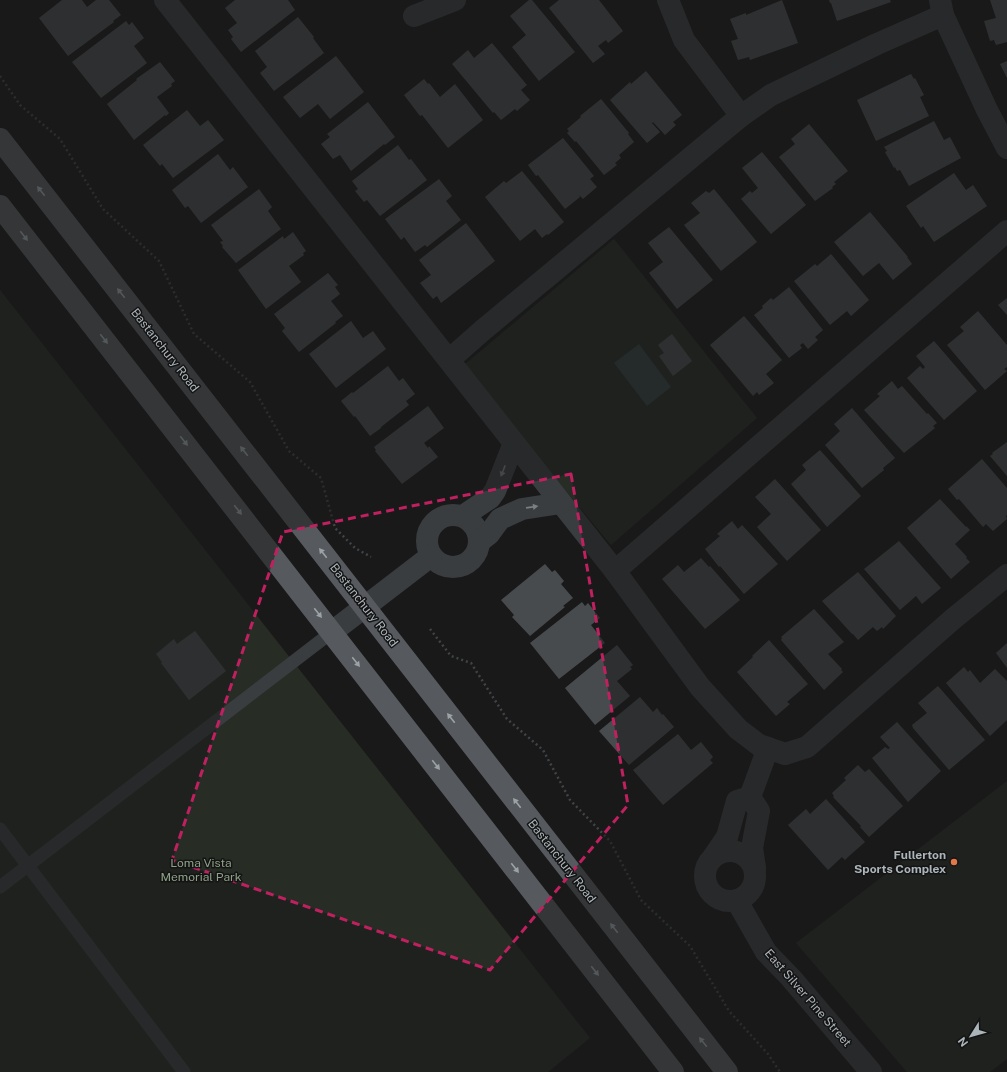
<svg xmlns="http://www.w3.org/2000/svg" width="1007" height="1072" font-family="'Public Sans',sans-serif">
<style>
.green{fill:#272c25}
.water{fill:#334042}
.building{fill:#484b4d}
.lines{fill:none;stroke-linecap:round;stroke-linejoin:round}
.path{stroke:#404446;stroke-width:2.5;stroke-dasharray:2 3;stroke-linecap:butt}
.service{stroke:#3a3d3f;stroke-width:13}
.minor{stroke:#3a3d3f;stroke-width:22}
.primary{stroke:#565a5e;stroke-width:22}
.oneway{fill:#9ba3a7}
.oneway2{fill:#797f82}
.marked{fill:none;stroke:#c12060;stroke-width:3;stroke-dasharray:8 5;stroke-linejoin:round}
.poi-dot{fill:#e1784a;stroke:#141415;stroke-width:1.5}
.labels{text-anchor:middle;dominant-baseline:central;stroke-width:3;stroke-linejoin:round;paint-order:stroke}
.street-label{font-size:12px;fill:#acb5b9;stroke:#141415}
.poi-label{font-size:12px;font-weight:bold;fill:#acb5b9;stroke:#141415;text-anchor:end}
.park-label{font-size:12px;fill:#8ea285;stroke:#141415}
</style>
<rect width="100%" height="100%" fill="#19191a"/>
<g class="green">
<path d="M614,239l143,179 -146,127 -86,-103 -61,-77z"/>
<path d="M0,290l590,748 -42,34h-548z"/>
<path d="M1007,781v278l-17,13h-83l-111,-129z"/>
</g>
<path class="water" d="M639,344l32,43 -24,19 -33,-43z"/>
<g class="building">
<path d="M62,0h20l5,7 9,-7h13l12,15 -8,6 1,1 -46,34 -29,-38z"/>
<path d="M235,0h53l7,10 -54,42 -10,-13 2,-2 -5,-7 9,-7 -12,-15z"/>
<path d="M529,0h3l43,52 -36,29 -27,-34 14,-12 -16,-19z"/>
<path d="M559,0h40l24,31 -15,12 -2,-3 -8,6 7,8 -12,9 -44,-55z"/>
<path d="M782,0l16,43 -48,17 -1,-3 -11,3 -7,-19 7,-2 -8,-20 16,-6v2z"/>
<path d="M829,0h61l1,2 -54,19 -6,-18h-1z"/>
<path d="M990,0h17v42l-11,3 -2,-5 -4,1 -6,-20 12,-3z"/>
<path d="M298,17l16,20 -1,1 11,15 -50,38 -14,-18 7,-6 -12,-16z"/>
<path d="M126,21l3,4 3,-3 12,16 -10,8 13,17 -46,35 -29,-36z"/>
<path d="M492,43l35,42 -6,5 9,10 -13,11 -2,-2 -14,11 -7,-8 -1,1 -41,-49 16,-14 6,8z"/>
<path d="M336,56l28,36 -34,27 -12,-15 -18,14 -17,-21z"/>
<path d="M1007,61v17l-7,-14z"/>
<path d="M160,62l15,19 -4,3 1,2 -15,11 12,16 -3,3 -1,-1 -31,25 -27,-36 30,-24 -1,-1z"/>
<path d="M646,71l36,44 -9,7 3,3 -11,10 -12,-13 -1,1 8,9 -13,11 -37,-43 20,-18 1,2z"/>
<path d="M911,74l3,5 1,-1 9,17 -4,2 9,19 -53,25 -19,-41z"/>
<path d="M424,79l4,5 1,-1 11,14 15,-13 28,36 -35,28 -26,-33 -2,1 -16,-21z"/>
<path d="M601,99l28,34 -1,1 6,8 -15,13 2,3 -6,5 2,2 -13,10 -28,-34 -1,1 -8,-9 2,-2 -2,-2 14,-12 -1,-1z"/>
<path d="M368,102l27,35 -10,8 -1,-1 -33,27 -11,-16 -7,4 -12,-15 9,-7 -3,-3z"/>
<path d="M187,110l13,16 8,-6 16,20 -51,38 -11,-14 -2,2 -17,-21z"/>
<path d="M934,121l10,19 6,-3 11,21 -52,28 -9,-16 -3,1 -2,-4 -1,1 -9,-16 2,-1 -3,-4z"/>
<path d="M809,124l39,47 -14,11 2,2 -4,3 1,1 -18,13 -36,-44 16,-13 -4,-5z"/>
<path d="M563,138l31,38 -4,3 7,8 -14,12 -4,-4 1,2 -15,12 -27,-34 -2,1 -8,-11z"/>
<path d="M398,145l11,15 2,-1 16,21 -47,36 -13,-16 -3,2 -9,-11 3,-2 -6,-8z"/>
<path d="M762,152l44,53 -35,29 -30,-35 9,-8 2,2 6,-5 -16,-20z"/>
<path d="M218,154l12,16 3,-3 15,20 -47,36 -13,-17 -3,2 -13,-18z"/>
<path d="M522,171l42,51 -16,13 -1,-1 -5,4 -7,-9 -15,12 -35,-44 19,-16 2,2z"/>
<path d="M954,173l12,17 7,-5 14,21 -53,36 -11,-16 -2,2 -15,-22z"/>
<path d="M439,179l13,17 -6,5 15,19 -34,27 -2,-2 -10,7 -11,-15 -3,3 -16,-21z"/>
<path d="M259,189l13,18 -4,4 13,18 -45,34 -14,-16 1,-1 -3,-4 3,-1 -12,-16z"/>
<path d="M714,189l43,53 -36,29 -37,-46 16,-12 -9,-10 15,-12 3,2z"/>
<path d="M870,212l38,45h-1l5,7 -19,16 -14,-17 -16,13 -29,-34z"/>
<path d="M466,223l29,38 -54,42 -4,-7 -4,3 -13,-16 11,-8 -12,-15z"/>
<path d="M669,227l44,53 -36,29 -28,-36 14,-11 -15,-19z"/>
<path d="M293,232l13,19 -3,2 1,2 -15,11 12,16 -35,27 -28,-39 45,-34 1,3z"/>
<path d="M831,254l38,46 -18,16 -4,-5 -17,14 -36,-44 21,-17 2,2z"/>
<path d="M328,273l10,12 -3,2 5,7 -9,7 12,15 -8,6 1,1 -37,29 -17,-21 3,-3 -11,-14z"/>
<path d="M789,287l34,43 -8,7 3,3 -10,9 -5,-6 -3,2 2,3 -13,10 -35,-43 9,-7 -1,-2 9,-8 2,2z"/>
<path d="M1007,298v17l-9,-10z"/>
<path d="M978,311l29,34v22l-3,2 3,2 -22,19 -38,-45 17,-14 -4,-4z"/>
<path d="M744,316l38,44 -16,14 8,9 -15,12 -2,-3 -4,4 -43,-51z"/>
<path d="M351,321l12,17 10,-7 13,18 -50,39 -27,-34z"/>
<path d="M672,334l20,27 -19,15 -14,-20 5,-3 -6,-8z"/>
<path d="M934,341l43,50 -33,29 -37,-42 13,-12 3,3 2,-2 -9,-11z"/>
<path d="M388,366l11,15 4,-3 12,16 -9,7 3,4 -28,22v1l-11,8 -15,-20 -1,1 -13,-16 11,-9 1,1z"/>
<path d="M892,381l6,8 4,-3 25,28 1,-1 9,10 -4,3 2,2 -31,25 -40,-43 16,-14 -3,-2z"/>
<path d="M428,406l16,22 -20,15 4,5 1,-2 9,11 -36,27 -27,-33 1,-1 -2,-3z"/>
<path d="M852,408l43,50 -12,10 1,2 -22,18 -37,-43 15,-14 -6,-7z"/>
<path d="M1007,442v34l-17,-20 3,-2 -1,-1z"/>
<path d="M820,450l41,46 -34,31 -36,-43 15,-14 -4,-5z"/>
<path d="M982,459l25,29v27l-1,1 1,3 -14,12 -7,-7 -3,3 -24,-28 -2,1 -9,-11z"/>
<path d="M775,479l46,51 -34,31 -30,-34 14,-13 -16,-17z"/>
<path d="M940,499l26,28v-1l4,4 -15,14 12,13 -1,1 4,4 -19,17 -44,-51z"/>
<path d="M732,521l6,8 4,-4 36,39 -34,30 -24,-28 -1,1 -14,-18 15,-13 -3,-2z"/>
<path d="M899,541l42,47 -19,16 -6,-8 -16,14 -36,-41z"/>
<path d="M701,558l8,9 1,-1 30,34 -35,29 -43,-50 16,-14 6,7z"/>
<path d="M545,564l7,8 3,-2 9,11 -3,3 12,14 -10,8 2,1 -35,29 -18,-19 2,-2 -13,-15z"/>
<path d="M858,572l38,44 -13,13 -1,-2 -5,4 -4,-4 -15,13 -5,-6h-1l-30,-33z"/>
<path d="M582,602l3,4 3,-3 12,15 -9,7 14,18 -46,36 -29,-36z"/>
<path d="M814,609l30,33 -16,12 14,15 -1,1 2,2 -19,18 -43,-50 1,-2 -1,-1z"/>
<path d="M195,631l31,40 -37,29 -28,-37 1,-1 -6,-8 18,-15 3,5z"/>
<path d="M769,640l39,44 -21,18 3,2 -14,12 -39,-44 16,-15 -1,-1z"/>
<path d="M1007,643v25l-11,-15z"/>
<path d="M617,645l16,20 -3,2 2,2 -15,12 13,15 -35,29 -30,-37z"/>
<path d="M964,667l4,5 2,-2 10,13 15,-14 12,12v39l-17,16 -44,-53z"/>
<path d="M938,686l47,54 -36,30 -36,-42 -1,-3 15,-12 -9,-10z"/>
<path d="M640,697l13,15 4,-4 5,7 1,-1 11,13 -45,38 -30,-34z"/>
<path d="M897,722l44,49 -33,31 -36,-44 13,-11 3,2 2,-1 -10,-11z"/>
<path d="M678,734l13,16 10,-8 12,15 -3,3 3,3 -50,42 -30,-35z"/>
<path d="M858,765l7,7 4,-3 34,37 -34,31 -9,-10 1,-1 -28,-29 1,-1 -2,-3 14,-13 -2,-2z"/>
<path d="M826,799l39,43 -17,15 -3,3 -3,-3 -14,13 -40,-45 18,-16 4,5z"/>
</g>
<g class="lines">
<g class="path">
<path d="M0,76l20,29 40,34 43,70 56,52 35,73 56,48 39,69 32,27 14,50 20,20 16,9"/>
<path d="M430,629l21,27 20,7 36,56 36,31 27,50 40,41 31,59 49,46 39,65 39,43 12,18"/>
</g>
<g class="service">
<path d="M0,829l184,243"/>
<path d="M0,887l332,-255"/>
</g>
<g class="minor">
<path d="M165,0l450,571 85,116 38,42 21,16 26,9 22,-7 146,-128 54,-44"/>
<path d="M668,0l16,40 57,76"/>
<path d="M940,0l3,15 44,95 20,38"/>
<path d="M414,16l41,-16"/>
<path d="M449,360l34,-30 258,-214 30,-21 106,-51 66,-29"/>
<circle cx="453" cy="541" r="26"/>
<path d="M463,516l27,-18 5,-7 19,-48"/>
<path d="M480,541l9,-7 11,-15 22,-10 39,-6"/>
<path d="M615,571l392,-340"/>
<path d="M332,632l99,-76"/>
<path d="M750,797l9,14 -7,37 3,20"/>
<path d="M750,797l18,-49"/>
<circle cx="730" cy="876" r="25"/>
<path d="M714,856l13,-19 10,-36 13,-4"/>
<path d="M737,901l29,51 25,26 80,94"/>
</g>
<g class="primary">
<path d="M0,139l727,933"/>
<path d="M0,206l673,866"/>
</g>
</g>
<defs><path id="oneway-solid" d="M-6-.8H1V-3.2L6.5 0L1 3.2V.8H-6Z"/></defs>
<g class="oneway">
<use href="#oneway-solid" transform="translate(41 191) rotate(-128)"/>
<use href="#oneway-solid" transform="translate(24 236) rotate(52)"/>
<use href="#oneway-solid" transform="translate(121 293) rotate(-128)"/>
<use href="#oneway-solid" transform="translate(104 339) rotate(52)"/>
<use href="#oneway-solid" transform="translate(184 441) rotate(52)"/>
<use href="#oneway-solid" transform="translate(244 451) rotate(-128)"/>
<use href="#oneway-solid" transform="translate(238 510) rotate(52)"/>
<use href="#oneway-solid" transform="translate(323 553) rotate(-128)"/>
<use href="#oneway-solid" transform="translate(318 613) rotate(52)"/>
<use href="#oneway-solid" transform="translate(356 662) rotate(52)"/>
<use href="#oneway-solid" transform="translate(451 718) rotate(-128)"/>
<use href="#oneway-solid" transform="translate(436 765) rotate(52)"/>
<use href="#oneway-solid" transform="translate(517 803) rotate(-128)"/>
<use href="#oneway-solid" transform="translate(515 868) rotate(52)"/>
<use href="#oneway-solid" transform="translate(614 928) rotate(-128)"/>
<use href="#oneway-solid" transform="translate(595 971) rotate(52)"/>
<use href="#oneway-solid" transform="translate(703 1042) rotate(-129)"/>
</g>
<g class="oneway2">
<use href="#oneway-solid" transform="translate(503 471) rotate(111)"/>
<use href="#oneway-solid" transform="translate(532 507) rotate(-8)"/>
</g>
<path d="M0 0H1007V1072H0ZM571,474l57,331 -138,165 -318,-110 111,-328z" fill="#19191a" fill-opacity=".55" fill-rule="evenodd"/>
<path class="marked" d="M571,474l57,331 -138,165 -318,-110 111,-328z"/>
<circle class="poi-dot" cx="954" cy="862" r="4"/>
<g class="labels">
<g class="street-label">
<text transform="translate(165 350) rotate(52)">Bastanchury Road</text>
<text transform="translate(364 605) rotate(52)">Bastanchury Road</text>
<text transform="translate(562 861) rotate(52)">Bastanchury Road</text>
<text transform="translate(808 998) rotate(49)">East Silver Pine Street</text>
</g>
<g class="poi-label">
<text x="946" y="855">Fullerton<tspan x="946" dy="14">Sports Complex</tspan></text>
</g>
<g class="park-label">
<text x="201" y="863">Loma Vista<tspan x="201" dy="14">Memorial Park</tspan></text>
</g>
</g>
<g transform="translate(971 1036) rotate(233)" stroke="#141415" stroke-width="3" paint-order="stroke">
<path d="M0-3L7 15L0 10L-7 15Z" fill="#acb5b9"/>
<text y="-6" font-size="11" font-weight="bold" text-anchor="middle" fill="#acb5b9">N</text>
</g>
</svg>
